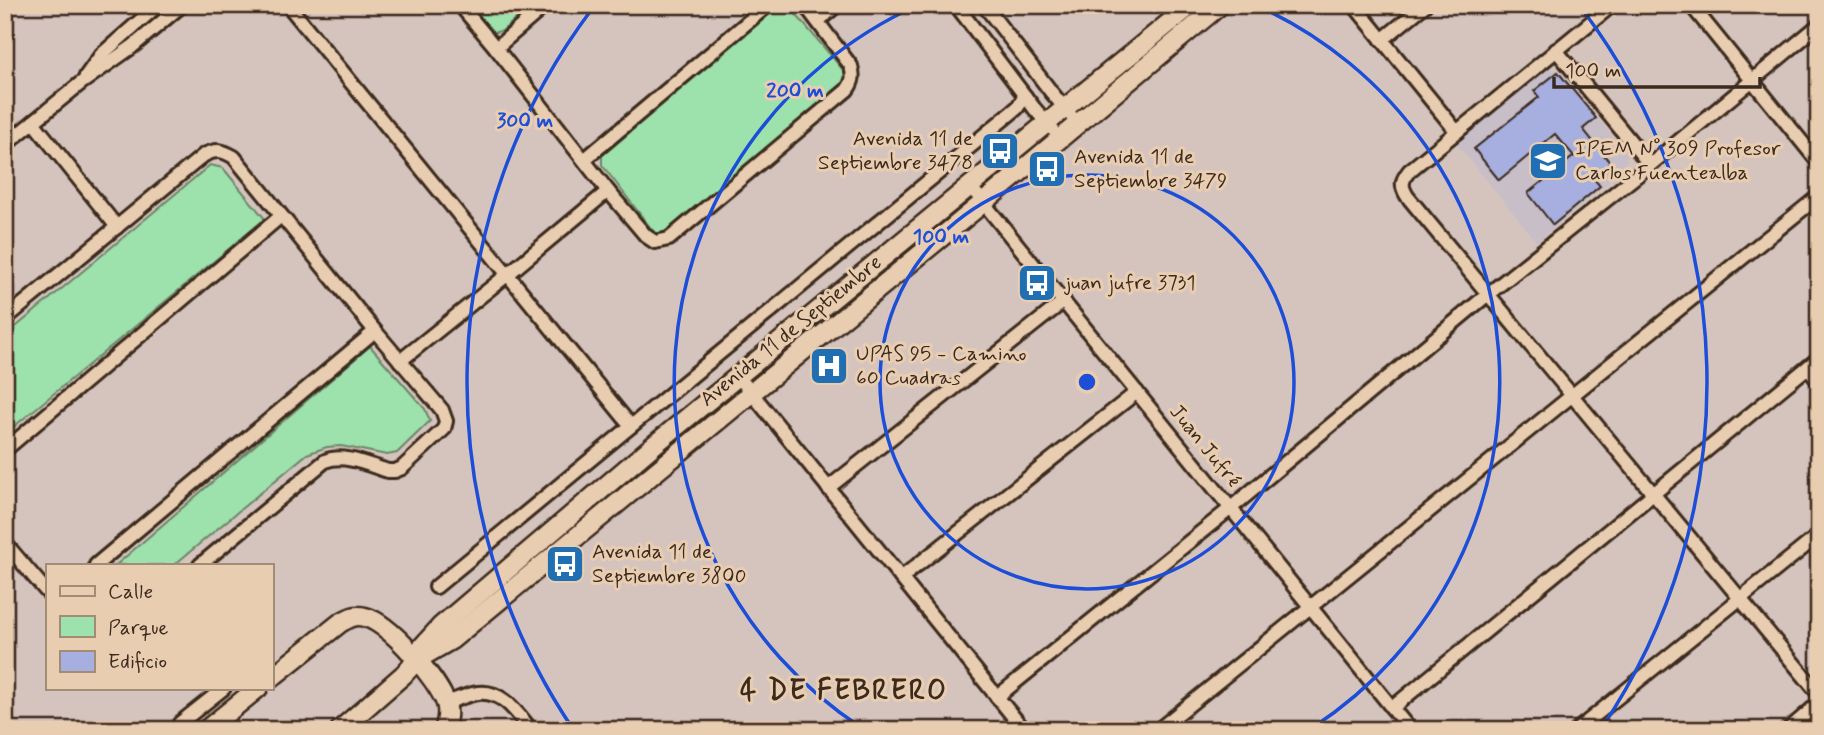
<svg xmlns="http://www.w3.org/2000/svg" width="1824" height="735" font-family="Mynerve,sans-serif">
<style>
.built{fill:#c7bec8}
.green{fill:#9de1ad;stroke:#6c8666;stroke-width:2}
.building{fill:#a6afdf;stroke:#3b2a1e;stroke-width:2}
.lines{fill:none;stroke-linecap:round;stroke-linejoin:round}
.minor-casing{stroke:#3b2a1e;stroke-width:18}
.secondary-casing{stroke:#3b2a1e;stroke-width:23}
.minor{stroke:#e9cdb0;stroke-width:12}
.secondary{stroke:#e9cdb0;stroke-width:18}
.ring{fill:none;stroke:#1d4ed8;stroke-width:3.5}
.labels{text-anchor:middle;dominant-baseline:central;stroke-width:6;stroke-linejoin:round;paint-order:stroke}
.poi-label{font-size:21px;fill:#3b2a1e;stroke:#e9cdb0;text-anchor:start}
.street-label{font-size:21px;fill:#3b2a1e;stroke:#e9cdb0}
.district-label{font-size:28px;font-weight:bold;letter-spacing:2px;fill:#3b2a1e;stroke:#e9cdb0}
.centre{fill:#1d4ed8;stroke:#e9cdb0;stroke-width:3.5}
.ring-label{font-size:21px;text-anchor:middle;font-weight:bold;fill:#1d4ed8;stroke:#e9cdb0;stroke-width:6;stroke-linejoin:round;paint-order:stroke}
</style>
<rect width="100%" height="100%" fill="#d5c4be"/>
<filter id="ink" filterUnits="userSpaceOnUse"><feTurbulence type="fractalNoise" baseFrequency=".0143" numOctaves="2"/><feDisplacementMap in="SourceGraphic" scale="14" xChannelSelector="R" yChannelSelector="G"/><feConvolveMatrix kernelMatrix="1 2 1 2 8 2 1 2 1" color-interpolation-filters="sRGB"/></filter>
<g filter="url(#ink)">
<path class="built" d="M1546,69l12,1 69,84 -1,13 -89,75 -81,-99z"/>
<g class="green">
<path d="M468,5h64l-30,26 -13,2z"/>
<path d="M777,5h11l56,66 2,7 -4,7 -176,146 -7,3 -5,-2 -52,-67v-9z"/>
<path d="M210,165l13,3 42,51 -260,215v-98z"/>
<path d="M370,346l55,63 5,12 -33,32 -10,2 -46,-9 -14,1 -20,7 -133,111h-58z"/>
</g>
<path class="building" d="M1558,72l38,46 -13,11 29,36 -17,15 5,6 -47,39 -25,-32 46,-37 -19,-22 -56,46 -25,-31 65,-52 -5,-6z"/>
<g class="lines">
<g class="minor-casing">
<g id="minor">
<path d="M288,5l343,421"/>
<path d="M460,5l36,43 112,143 38,45 9,6 14,-3 178,-149c6,-8 7,-14 4,-24l-46,-61"/>
<path d="M956,5l78,103 18,21"/>
<path d="M984,5l68,88 26,31"/>
<path d="M1354,5l103,127"/>
<path d="M1612,5l-203,166c-8,10 -8,15 -2,25l412,498"/>
<path d="M1691,5l128,158"/>
<path d="M818,21l19,-16"/>
<path d="M1382,40l43,-35"/>
<path d="M496,48l50,-43"/>
<path d="M1556,50l94,115"/>
<path d="M86,76l15,-21 57,-50"/>
<path d="M33,122l84,105"/>
<path d="M5,145l76,-62 51,-36 50,-42"/>
<path d="M584,160l184,-155"/>
<path d="M970,186l440,544"/>
<path d="M5,319l199,-164c13,-6 18,-5 30,2l141,174 67,79 4,11 -2,8 -42,39 -7,3h-7c-20,-6 -43,-18 -63,-10l-125,104"/>
<path d="M400,361l107,-86 101,-84"/>
<path d="M1808,368l11,14"/>
<path d="M738,376l286,354"/>
<path d="M5,450l276,-234"/>
<path d="M828,488l236,-187"/>
<path d="M5,543l42,49"/>
<path d="M96,565l279,-234"/>
<path d="M901,578l236,-186"/>
<path d="M436,587l581,-479 8,-12"/>
<path d="M997,697l234,-189 256,-213 163,-130 169,-140"/>
<path d="M446,703c10,-3 22,-9 32,-10 25,-3 39,20 53,37"/>
<path d="M1392,708l427,-350"/>
<path d="M180,723l44,-35"/>
<path d="M1158,730l661,-534"/>
<path d="M1577,730l242,-195"/>
<path d="M1788,730l31,-27"/>
</g>
</g>
<g class="secondary-casing">
<g id="secondary">
<path d="M418,659l3,-11 20,-22 213,-181 537,-440"/>
<path d="M271,678l69,-55c9,-5 15,-9 25,-6 25,6 72,62 81,86 3,9 1,18 -2,27"/>
<path d="M206,730l52,-42"/>
<path d="M340,730l63,-55 15,-16 33,-19 533,-438 236,-197"/>
</g>
</g>
<use href="#minor" class="minor"/>
<use href="#secondary" class="secondary"/>
</g>
</g>
<g class="ring">
<circle cx="1087" cy="382" r="207"/>
<path d="M862 728A413 413 0 0 1 916 6M1258 6A413 413 0 0 1 1312 728"/>
<path d="M573 729A620 620 0 0 1 592 9M1582 9A620 620 0 0 1 1601 729"/>
</g>
<defs>
<g id="bus-square" transform="scale(2.0125)"><rect x="-9" y="-9" width="18" height="18" rx="4" fill="#1f6fb2" stroke="#e9cdb0"/><path d="M-5-6H5V4H4V6H2V4H-2V6H-4V4H-5ZM-3.5-4V0h7V-4ZM-3.5 1.2v1.5H-2V1.2ZM2 1.2v1.5H3.5V1.2Z" fill="#fff"/></g>
<g id="school-square" transform="scale(2.0125)"><rect x="-9" y="-9" width="18" height="18" rx="4" fill="#1f6fb2" stroke="#e9cdb0"/><path d="M0-5L7-2L0 1L-7-2ZM-4 1L0 2.5L4 1V4Q0 6-4 4Z" fill="#fff"/></g>
<g id="hospital-square" transform="scale(2.0125)"><rect x="-9" y="-9" width="18" height="18" rx="4" fill="#1f6fb2" stroke="#e9cdb0"/><path d="M-5-5h3v3.5h4V-5h3V5h-3V1.5h-4V5h-3Z" fill="#fff"/></g>
</defs>
<g fill-rule="evenodd">
<use href="#bus-square" x="1000" y="151"/>
<use href="#school-square" x="1548" y="161"/>
<use href="#bus-square" x="1047" y="169"/>
<use href="#bus-square" x="1037" y="283"/>
<use href="#hospital-square" x="829" y="366"/>
<use href="#bus-square" x="565" y="564"/>
</g>
<g class="labels">
<g class="poi-label">
<text x="973" y="139" text-anchor="end">Avenida 11 de<tspan x="973" dy="24">Septiembre 3478</tspan></text>
<text x="1575" y="149">IPEM N° 309 Profesor<tspan x="1575" dy="24">Carlos Fuentealba</tspan></text>
<text x="1074" y="157">Avenida 11 de<tspan x="1074" dy="24">Septiembre 3479</tspan></text>
<text x="1064" y="283">juan jufre 3731</text>
<text x="856" y="354">UPAS 95 - Camino<tspan x="856" dy="24">60 Cuadras</tspan></text>
<text x="592" y="552">Avenida 11 de<tspan x="592" dy="24">Septiembre 3800</tspan></text>
</g>
<g class="street-label">
<text transform="translate(791 331) rotate(-39)">Avenida 11 de Septiembre</text>
<text transform="translate(1205 446) rotate(51)">Juan Jufré</text>
</g>
<g class="district-label">
<text x="844" y="691">4 DE FEBRERO</text>
</g>
</g>
<circle cx="1087" cy="382" r="10" class="centre"/>
<g class="ring-label">
<text x="795" y="97">200 m</text>
<text x="525" y="127">300 m</text>
<text x="941" y="243">100 m</text>
</g>
<rect width="1824" height="735" fill="none" stroke="#e9cdb0" stroke-width="28"/>
<rect x="14" y="14" width="1796" height="707" fill="none" stroke="#3b2a1e" stroke-width="2.5" filter="url(#ink)"/>
<rect x="46" y="564" width="228" height="126" fill="#e9cdb0" stroke="#a38c76" stroke-width="2"/>
<rect x="60" y="586" width="35" height="10" fill="#e9cdb0" stroke="#a38c76" stroke-width="2"/>
<text x="108" y="598" font-size="21" fill="#3b2a1e">Calle</text>
<rect x="60" y="616" width="35" height="21" fill="#9de1ad" stroke="#a38c76" stroke-width="2"/>
<text x="108" y="634" font-size="21" fill="#3b2a1e">Parque</text>
<rect x="60" y="651" width="35" height="21" fill="#a6afdf" stroke="#a38c76" stroke-width="2"/>
<text x="108" y="668" font-size="21" fill="#3b2a1e">Edificio</text>
<path d="M1554 77v10h206v-10" fill="none" stroke="#3b2a1e" stroke-width="3.5"/>
<text x="1565" y="77" font-size="21" fill="#3b2a1e" stroke="#e9cdb0" stroke-width="5" paint-order="stroke">100 m</text>
</svg>
